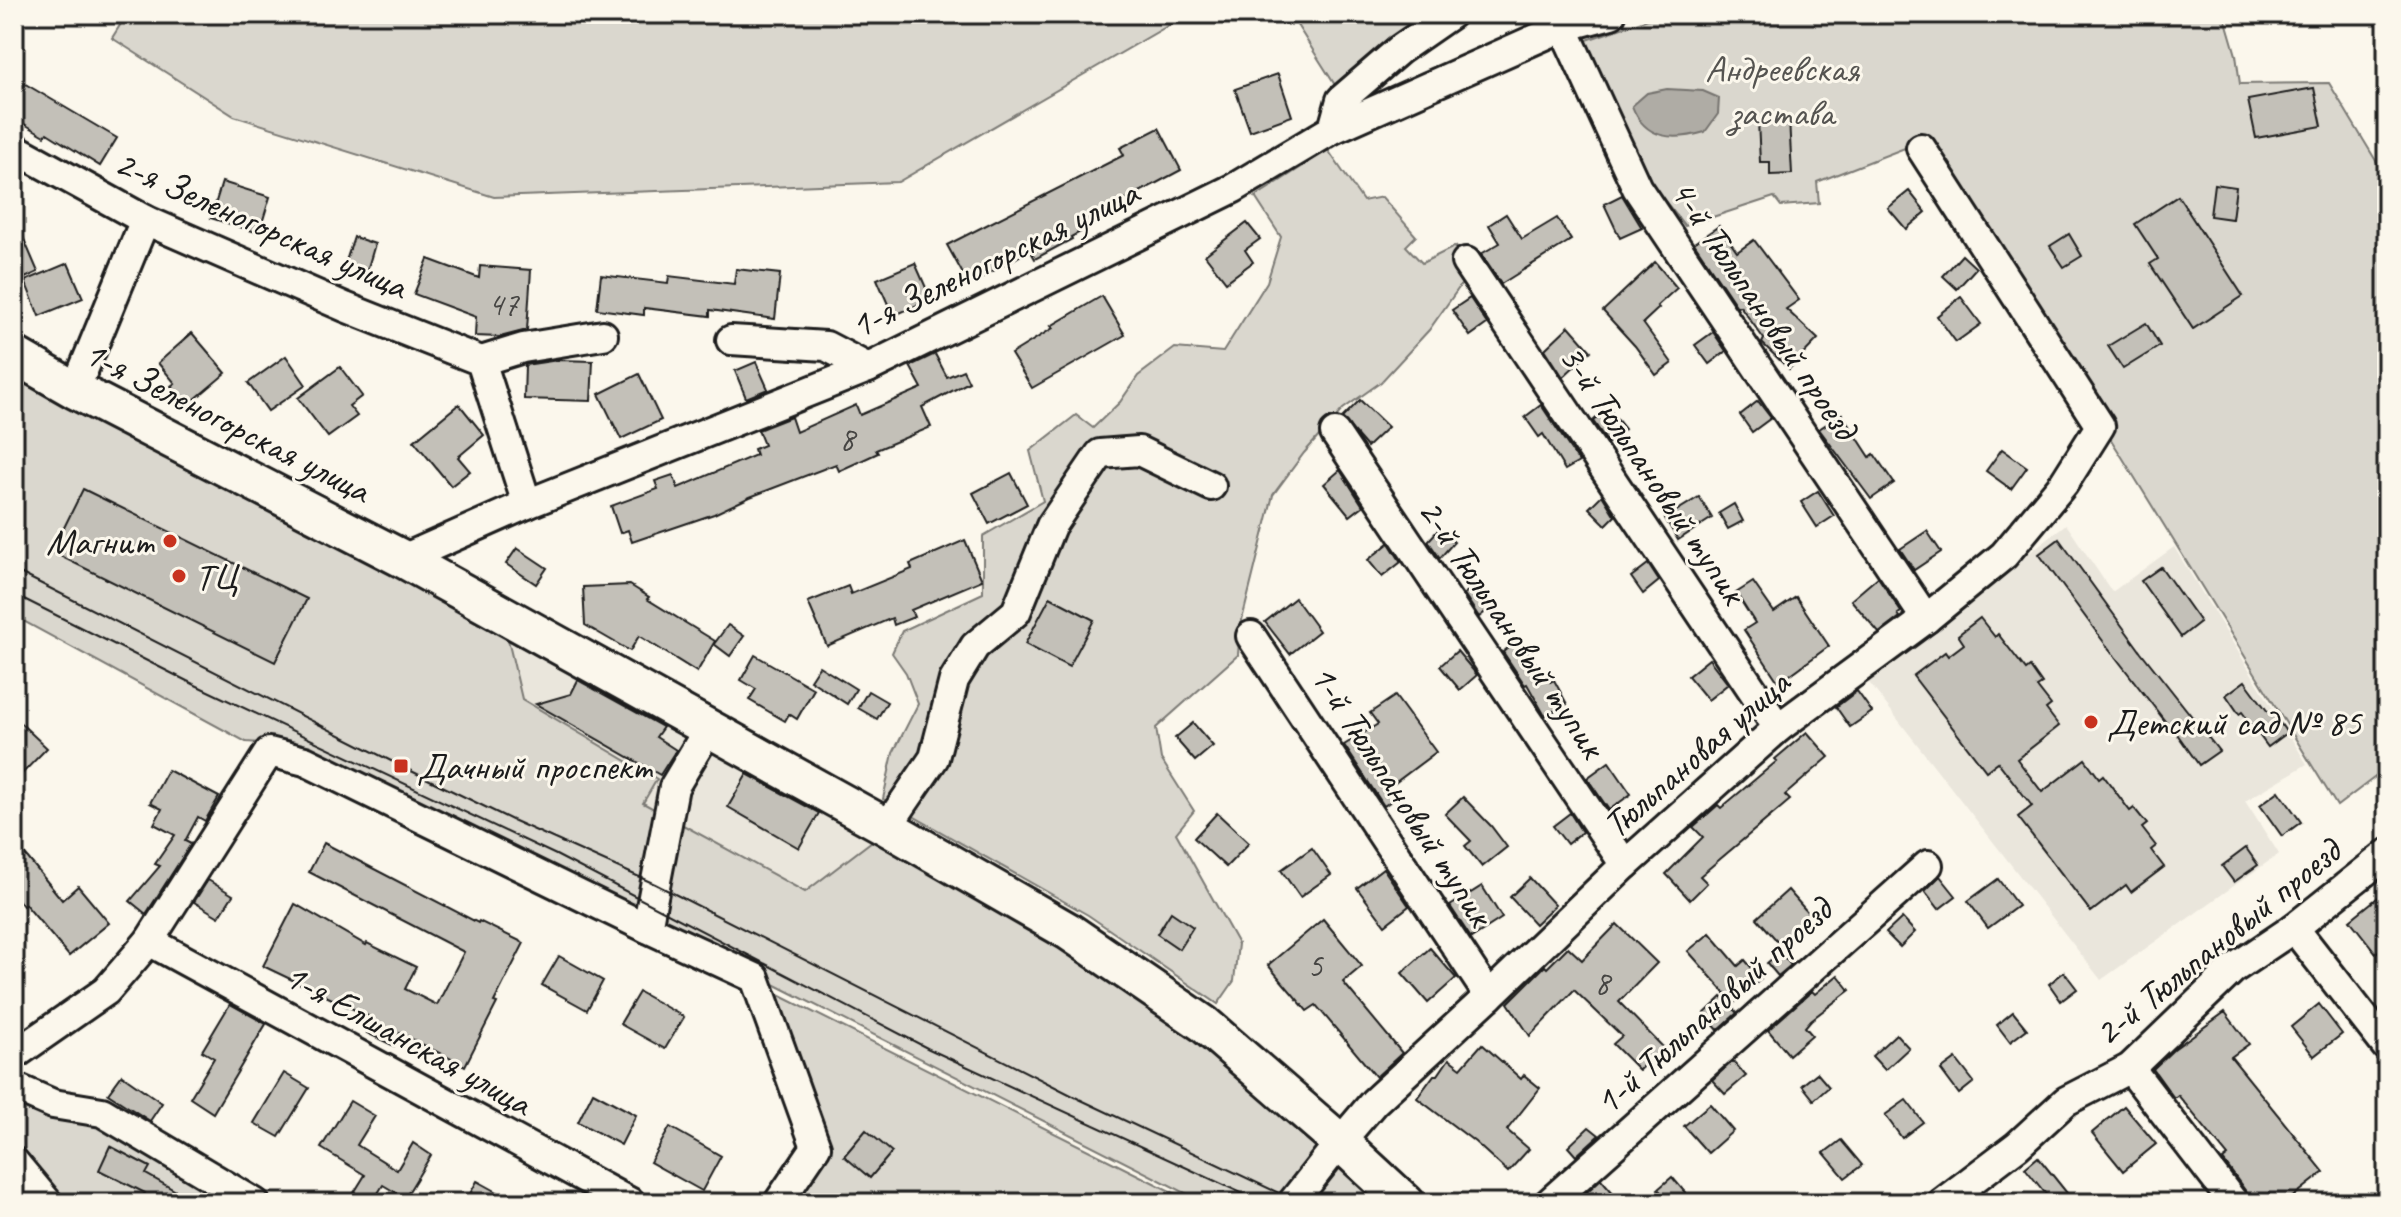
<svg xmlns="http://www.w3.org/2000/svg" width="2401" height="1217" font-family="Caveat,sans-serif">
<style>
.built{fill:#eae6dc}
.green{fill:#dad7ce;stroke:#7b7a75;stroke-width:2}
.water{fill:#afaca5;stroke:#74726e;stroke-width:2}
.building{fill:#c3c0b8;stroke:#1c1c1c;stroke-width:2}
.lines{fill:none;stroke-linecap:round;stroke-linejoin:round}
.minor-casing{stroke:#1c1c1c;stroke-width:34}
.major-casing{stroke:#1c1c1c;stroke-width:42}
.minor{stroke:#fbf7ec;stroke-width:28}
.major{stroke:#fbf7ec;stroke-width:36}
.tram{stroke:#1c1c1c;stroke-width:2}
.poi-dot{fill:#c8321e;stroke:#fbf7ec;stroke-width:3}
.labels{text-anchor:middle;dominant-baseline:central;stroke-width:6;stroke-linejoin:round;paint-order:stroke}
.number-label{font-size:34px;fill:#464543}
.park-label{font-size:38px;fill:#555451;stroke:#fbf7ec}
.street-label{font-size:38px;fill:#1c1c1c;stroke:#fbf7ec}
.poi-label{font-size:38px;fill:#1c1c1c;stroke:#fbf7ec;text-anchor:start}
</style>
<rect width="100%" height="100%" fill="#fbf7ec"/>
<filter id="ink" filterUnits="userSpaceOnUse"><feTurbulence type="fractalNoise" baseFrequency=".0125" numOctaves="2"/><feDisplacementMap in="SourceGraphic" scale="16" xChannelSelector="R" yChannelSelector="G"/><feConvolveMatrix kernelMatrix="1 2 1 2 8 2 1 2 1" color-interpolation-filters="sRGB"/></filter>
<g filter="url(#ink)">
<g class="built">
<path d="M2066,524l46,68 62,-45 133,217 -62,37 34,53 -178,126 -234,-300z"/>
<path d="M505,627l375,208 -75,57 -163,-89 15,-25 -135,-79z"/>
</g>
<g class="green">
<path d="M127,14h1061l-290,168 -404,15 -260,-81 -122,-78z"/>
<path d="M1290,14h140l-95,71z"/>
<path d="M1662,14h562l12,41 4,29 89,-1 58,96v589l-50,38 -215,-349 -153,-241 -41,-77 -111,43 2,21 -38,3 -7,-9 -89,29 -43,-54 -56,-123 1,-9z"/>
<path d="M1328,150l35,51 19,-4 34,39 -10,10 16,17 34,-17 7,36 -34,48 -48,52 -38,27 -39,44 -31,42 -33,133 -2,27 -82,73 5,31 33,52 -18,22 62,111 -4,37 -16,23 -130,-89 -205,-116 10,-46 25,-49 -12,-31 -14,-20 10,-22 81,-38v-57l60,-35 -13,-50 46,-36 17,13 27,-26 18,-26 37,-28 48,4 44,-70 14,-45 -26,-40z"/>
<path d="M14,367l491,260 17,72 135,80 -14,24 162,89 75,-57 317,197 193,171h-185l-433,-220 -494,-239 -32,-2 -232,-126z"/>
<path d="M771,991l423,212h-416l38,-57z"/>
<path d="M14,1095l86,26 141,82h-184l-43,-51z"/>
</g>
<path class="water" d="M1667,89l36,2 16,7 -1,16 -13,18c-31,9 -60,8 -73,-26l15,-13z"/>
<g class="building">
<path d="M1278,74l14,42 -42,15 -15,-42z"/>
<path d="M22,82l95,56 -17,28 -53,-33 -2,3 -31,-18v-23z"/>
<path d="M2314,88l8,38 -66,12 -8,-38z"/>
<path d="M1789,119l3,55 -22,1v-13h-10l-2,-41z"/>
<path d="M1159,128l22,42 -62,33 3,6 -51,28 1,2 -37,20 -5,-9 -61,35 -22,-40 177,-90 -4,-7z"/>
<path d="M222,182l48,15 -11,36 -48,-15z"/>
<path d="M2214,184l22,3 -4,32 -22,-3z"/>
<path d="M1909,191l17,21 -20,17 -18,-21z"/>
<path d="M1622,195l20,33 -22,10 -16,-34z"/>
<path d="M2178,196l65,100 -50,33 -43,-65 8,-5 -23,-35z"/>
<path d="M1506,214l16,25 35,-21 14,22 -70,44 -20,-30 19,-11 -11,-18z"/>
<path d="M14,216l24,56 -24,11z"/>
<path d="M1247,223l13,16 -15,11 8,12 -27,20 -21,-27z"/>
<path d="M1719,226l18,26 17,-12 45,60 -13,9 32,30 -29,30 -27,-26 2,-4 -24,-33 -3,1 -43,-64z"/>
<path d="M2069,234l13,22 -18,11 -14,-21z"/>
<path d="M354,237l21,7 -8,27 -22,-7z"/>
<path d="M1962,255l14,13 -19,21 -14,-13z"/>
<path d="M428,259l51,19 1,-12 51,4 -4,60 -27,7 -25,-1 1,-19 -62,-23z"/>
<path d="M1655,262l22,26 -20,18 2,2 -16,15 29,40 -16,12 -21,-29 -32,-35z"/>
<path d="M68,263l15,35 -44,18 -14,-35z"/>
<path d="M915,263l16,36 -38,17 -16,-37z"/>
<path d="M736,269l44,5 -5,45 -65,-9v6l-66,-8v7l-47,-6 4,-34 67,8 1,-7 65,8z"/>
<path d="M1102,296l23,39 -93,53 -21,-34 42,-26 -2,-2z"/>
<path d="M1961,297l20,27 -25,18 -19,-26z"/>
<path d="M1470,298l17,26 -17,12 -18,-26z"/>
<path d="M2146,323l14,23 -37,23 -15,-23z"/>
<path d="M1569,326l22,25 -28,26 -18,-28z"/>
<path d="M1713,332l13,19 -17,13 -14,-19z"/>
<path d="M192,333l34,40 -38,32 -17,-19 4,-3 -17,-20z"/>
<path d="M935,354l12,23 16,-7 6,12 -47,25 9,20 -55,23 2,3 -39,18 -3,-7 -86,33 -36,17 -82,28 -4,-12 -8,3 -9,-27 47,-17 -3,-8 18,-6 5,13 78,-33 -2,-6 10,-4 -6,-15 33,-13 5,15 60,-27 4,10 62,-27 -12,-22z"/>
<path d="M286,356l20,29 -38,26 -20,-28z"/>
<path d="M558,360l35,1 -2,40 -67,-2 1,-34z"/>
<path d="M756,362l12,27 -22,9 -11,-27z"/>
<path d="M340,367l22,29 -13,10 8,10 -29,21 -30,-39z"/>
<path d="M639,374l22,46 -40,19 -22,-45z"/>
<path d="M1360,400l28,27 -21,20 -25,-29z"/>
<path d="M1758,401l13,17 -19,14 -12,-17z"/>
<path d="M459,404l25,31 -26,22 12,14 -19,15 -37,-45z"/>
<path d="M1541,405l38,57 -14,8 -22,-36 -4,3 -14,-20z"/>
<path d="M1608,408l17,21 -17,14 -15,-22z"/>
<path d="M1842,414l28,43 4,-3 20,29 -23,16 -52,-70z"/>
<path d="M2002,449l25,18 -16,22 -25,-18z"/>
<path d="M1340,470l23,36 -13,10 -26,-32z"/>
<path d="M1011,473l16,31 -38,20 -16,-31z"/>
<path d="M83,489l224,110 -32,63 -223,-110z"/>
<path d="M1818,491l16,25 -17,11 -16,-25z"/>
<path d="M1602,495l13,21 -9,9 -17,-17z"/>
<path d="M1699,497l13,21 -34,22 -13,-22z"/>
<path d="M1734,504l9,17 -15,8 -9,-16z"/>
<path d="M1439,529l15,13 -14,16 -12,-17z"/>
<path d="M1927,531l14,21 -27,18 -14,-21z"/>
<path d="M2059,539l82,113 78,99 -20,14 -29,-41 -2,1 -65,-84 -64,-87z"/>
<path d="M965,540l17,40 -71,30 3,7 -20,8 -2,-7 -65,28 -19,-44 40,-16 3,8 61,-25 -2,-5z"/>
<path d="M1389,543l12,19 -19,15 -14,-17z"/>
<path d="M517,548l30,20 -11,16 -30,-20z"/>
<path d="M1648,564l11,17 -16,13 -12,-17z"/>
<path d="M2161,567l39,55 -19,15 -40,-56z"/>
<path d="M1878,577l23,35 -3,2 2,3 -21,16 -28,-33z"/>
<path d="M1753,582l21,30 22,-15 33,49 -50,37 -35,-53 11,-7 -19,-30z"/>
<path d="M1477,584l17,21 -15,12 -15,-23z"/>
<path d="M630,585l19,12 -2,2 68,42 -18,31 -58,-36 -9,15 -45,-26 -2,-38z"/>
<path d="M1050,597l44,23 -25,47 -44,-23z"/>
<path d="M1295,598l24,33 -29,23 -25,-32z"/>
<path d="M1980,618l15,19 3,-3 28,36 4,-3 12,17 -5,3 14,18 -5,4 13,17 -42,33 25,33 43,-33 14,19 4,-3 27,36 4,-3 13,16 -5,4 14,18 -5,4 13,17 -33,25 -5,-7 -35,27 -73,-95 14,-11 -34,-44 -12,9 -73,-95 32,-24 3,4 16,-12 -6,-9z"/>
<path d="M728,625l16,11 -14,20 -16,-12z"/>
<path d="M1518,640l32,42 4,-2 13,24 -22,12 -18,-32 -2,1 -22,-33z"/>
<path d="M1457,651l20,24 -17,15 -20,-24z"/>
<path d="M755,655l59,34 -17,30 -8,-5 -4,7 -36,-21 7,-11 -15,-9z"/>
<path d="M1709,659l19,25 -20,16 -20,-24z"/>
<path d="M819,666l37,23 -9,15 -37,-24z"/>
<path d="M578,680l85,47 -7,10 20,13 -16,25 -124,-71 35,-10z"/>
<path d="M2245,681l26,35 3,-2 13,19 -19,14 -26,-35 -3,2 -13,-19z"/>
<path d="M868,691l19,11 -10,17 -19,-11z"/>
<path d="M1857,691l15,21 -22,15 -14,-20z"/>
<path d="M1395,696l41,56 -49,37 8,9 -11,8 -40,-61 34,-21 -8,-11z"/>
<path d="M14,717l33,31 -33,34z"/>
<path d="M1193,723l20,23 -18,15 -20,-23z"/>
<path d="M1807,732l22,25 -44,38 5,5 -90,76 7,7 -17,17 -24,-26 37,-37 -10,-10 25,-22 3,3 56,-47 -2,-2z"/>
<path d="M1609,762l22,32 -22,16 -22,-32z"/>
<path d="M168,770l51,27 -14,24 -7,-4 -13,24 6,3 -45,70 -16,-13 30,-35 -5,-2 20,-29 -21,-11 8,-15 -12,-6z"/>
<path d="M747,774l72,39 -20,35 -71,-41z"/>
<path d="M2279,791l22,31 -19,14 -22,-31z"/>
<path d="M1463,797l28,29 16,21 -25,20 -17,-21 6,-5 -26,-27z"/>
<path d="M1217,813l32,30 -23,24 -32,-29z"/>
<path d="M1570,813l12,19 -15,12 -14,-18z"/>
<path d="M14,841l48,59 16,-14 31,37 -40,33 -44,-52 -2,2 -9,-12z"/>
<path d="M324,843l154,80 1,-2 45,22 -30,59 3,1 -32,63 -65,-33 -6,13 -27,-13 7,-14 -111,-53 32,-62 71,41 1,-2 49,24 -11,22 32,16 27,-53 -155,-80z"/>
<path d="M1312,848l19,27 -31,22 -19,-27z"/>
<path d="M2246,848l12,17 -24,17 -12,-16z"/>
<path d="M1383,868l26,38 -24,19 -28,-37z"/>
<path d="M1940,876l16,20 -17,13 -14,-18z"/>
<path d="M1530,878l25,27 -20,19 -25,-27z"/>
<path d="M1998,879l20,27 -30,22 -20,-27z"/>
<path d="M208,880l25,15 -14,22 -25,-15z"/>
<path d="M1482,886l20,32 -31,20 -21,-32z"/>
<path d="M1788,890l22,25 -31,28 -22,-25z"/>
<path d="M2387,890v54l-11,9 -26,-33z"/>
<path d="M1171,912l22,15 -14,22 -22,-15z"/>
<path d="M1902,918l13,14 -15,15 -14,-14z"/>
<path d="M1323,919l39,47 -19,16 59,71 -26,24 -60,-72 -9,6 -39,-46z"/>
<path d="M1617,924l40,39 -38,39 44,45 -24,23 -26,-26 9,-8 -48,-46 -44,46 -22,-33 37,-37 2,2 21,-21 14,13z"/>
<path d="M1710,933l28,33 7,-6 16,19 -27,24 -46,-52z"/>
<path d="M1430,948l26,30 -28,25 -26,-30z"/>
<path d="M1780,952l11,13 -13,11 -11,-13z"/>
<path d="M559,956l44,25 -16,29 -45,-25z"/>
<path d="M2064,972l13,17 -16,12 -12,-17z"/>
<path d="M1838,975l12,15 -39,30 -6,7 7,8 -23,20 -21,-25 44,-39 3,3z"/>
<path d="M639,992l45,25 -19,32 -45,-25z"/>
<path d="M1722,997l15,16 -19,17 -14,-16z"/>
<path d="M230,1004l36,20 -53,89 -23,-15 24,-40 -12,-7z"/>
<path d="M2319,1004l23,30 -28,22 -23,-29z"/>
<path d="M2013,1012l14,17 -17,13 -13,-17z"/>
<path d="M2225,1012l24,32 -18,13 93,115 -39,31h-34l-4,-10 -24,-33 5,-4 -50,-61 -4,3 -21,-29 21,-20z"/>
<path d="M1896,1034l13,14 -24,22 -13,-14z"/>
<path d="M1482,1044l39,35 3,-4 16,13 -33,42 22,19 -21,23 -33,-30 -58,-44 17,-23h4l11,-16 12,9z"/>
<path d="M1956,1059l18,23 -15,12 -18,-24z"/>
<path d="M1733,1061l13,15 -21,18 -13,-14z"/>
<path d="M284,1073l25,15 -30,49 -25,-14z"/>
<path d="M1817,1073l12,14 -15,13 -12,-15z"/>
<path d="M122,1075l40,28 -12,18 -42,-27z"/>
<path d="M593,1092l43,23 -15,30 -43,-23z"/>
<path d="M1906,1100l17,22 -21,16 -17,-23z"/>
<path d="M350,1101l25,15 -18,29 40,25 16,-27 18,12 -26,43 -22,-13 -11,18h-9l-11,-7 13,-21 -44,-27z"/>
<path d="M1710,1104l23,27 -25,22 -24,-27z"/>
<path d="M2124,1106l32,38 -33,27 -31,-38z"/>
<path d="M670,1127l51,29 -19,35 -52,-29z"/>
<path d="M1589,1127l10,8 -23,21 -8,-9z"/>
<path d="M866,1130l26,22 -22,26 -26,-22z"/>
<path d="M1841,1140l21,25 -17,13 -21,-25z"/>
<path d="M110,1146l40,21 -4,7 46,26 -2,3h-26l-4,-2 -1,2h-20l6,-10 -46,-23z"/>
<path d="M2038,1157l37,46h-22l-28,-35z"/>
<path d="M1672,1177l22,26h-24l-12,-14z"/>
<path d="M1601,1179l13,15 -11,9h-28z"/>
<path d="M477,1181l40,22h-52z"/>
</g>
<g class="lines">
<g class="minor-casing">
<g id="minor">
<path d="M1563,27l74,161 289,431"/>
<path d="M1333,129l8,-29 58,-50 52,-36"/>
<path d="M14,148l131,72 200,87 136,54 46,143"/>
<path d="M1466,262l312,466"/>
<path d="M731,340l95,6 42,22"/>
<path d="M481,361l42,-13 80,-13"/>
<path d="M75,390l70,-170"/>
<path d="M1335,433l290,432"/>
<path d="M403,559l124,-55 341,-136 366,-180 99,-59 230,-102 48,-13"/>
<path d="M1251,636l238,360"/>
<path d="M887,827l47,-69 20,-78 21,-34 41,-34 35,-86 49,-72 39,-3 72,35"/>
<path d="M647,928l27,-141 35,-59"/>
<path d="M2294,928l93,119"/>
<path d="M149,941l482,262"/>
<path d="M14,1055l92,-64 43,-50 120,-189 36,9 342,167 108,50 61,169 -38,56"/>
<path d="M2130,1068l104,135"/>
<path d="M14,1087l39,17 49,8 153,91"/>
<path d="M14,1162l34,41"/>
<path d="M1292,1203l48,-61 34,-40 115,-106 136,-131 153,-137 148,-109 78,-64 60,-72 36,-57 -179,-278"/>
<path d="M1549,1203l379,-338"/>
<path d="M1942,1203l75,-57 49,-45 64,-33 103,-99 61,-41 93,-74"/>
</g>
</g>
<g class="major-casing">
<path id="major" d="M14,355l61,35 328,169 484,268 181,104 136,93 136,118 66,61"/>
</g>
<use href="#minor" class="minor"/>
<use href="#major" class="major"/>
<g class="tram">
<path d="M14,570l387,196 111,54 143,64 424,215 221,104"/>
<path d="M14,594l173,87 369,174 373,194 334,154"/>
</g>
</g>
</g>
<g class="poi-dot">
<circle cx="170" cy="541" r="8"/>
<circle cx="179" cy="576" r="8"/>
<circle cx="2091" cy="722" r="8"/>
<rect x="393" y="758" width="16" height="16" rx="4"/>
</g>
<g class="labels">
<g class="number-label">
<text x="503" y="303">47</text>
<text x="847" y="438">8</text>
<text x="1315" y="965">5</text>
<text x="1602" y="982">8</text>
</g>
<g class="park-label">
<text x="1782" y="68">Андреевская<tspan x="1782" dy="44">застава</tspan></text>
</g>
<g class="street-label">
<text transform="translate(261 224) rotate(24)">2-я Зеленогорская улица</text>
<text transform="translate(994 259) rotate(-26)">1-я Зеленогорская улица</text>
<text transform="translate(1764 309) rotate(56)">4-й Тюльпановый проезд</text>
<text transform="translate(227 421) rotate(27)">1-я Зеленогорская улица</text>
<text transform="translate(1653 474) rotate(56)">3-й Тюльпановый тупик</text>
<text transform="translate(1512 628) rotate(56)">2-й Тюльпановый тупик</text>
<text transform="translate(1696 754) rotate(-41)">Тюльпановая улица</text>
<text transform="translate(1402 795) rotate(57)">1-й Тюльпановый тупик</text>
<text transform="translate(2217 942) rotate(-39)">2-й Тюльпановый проезд</text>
<text transform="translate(1713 1006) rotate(-42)">1-й Тюльпановый проезд</text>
<text transform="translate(408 1039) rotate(29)">1-я Елшанская улица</text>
</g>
<g class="poi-label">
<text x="154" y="541" text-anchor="end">Магнит</text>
<text x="195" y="576">ТЦ</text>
<text x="2107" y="722">Детский сад № 85</text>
<text x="417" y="766">Дачный проспект</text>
</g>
</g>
<rect width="2401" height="1217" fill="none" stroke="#fbf7ec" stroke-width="48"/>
<rect x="24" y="24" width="2353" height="1169" fill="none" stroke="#1c1c1c" stroke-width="3" filter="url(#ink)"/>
</svg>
